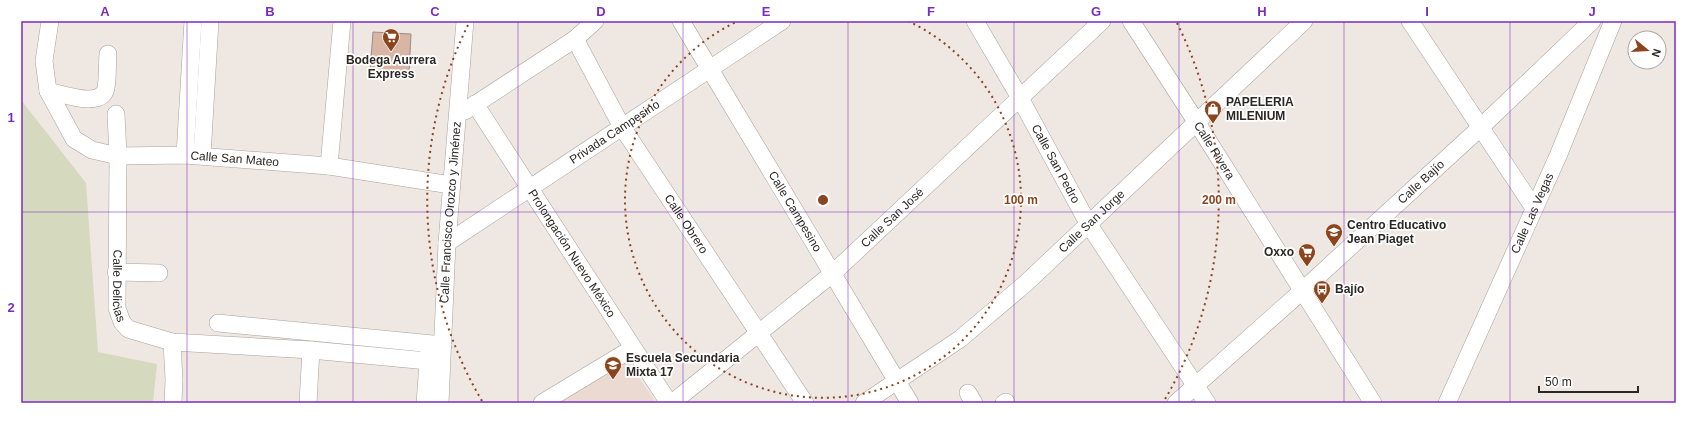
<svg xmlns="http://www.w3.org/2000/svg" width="1697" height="424" font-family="Helvetica,sans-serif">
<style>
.built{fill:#eadad2}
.green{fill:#d5d9be}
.building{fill:#d9b6a3;stroke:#968e8a}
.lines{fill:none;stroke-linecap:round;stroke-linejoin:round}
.minor-casing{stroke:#a9a19d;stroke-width:18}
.minor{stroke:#fff;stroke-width:17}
.grid{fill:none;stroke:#7b2cbf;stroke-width:1;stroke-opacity:0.55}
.ring{fill:none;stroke:#8a451d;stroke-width:2;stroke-dasharray:2 4}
.labels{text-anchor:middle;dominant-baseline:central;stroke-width:3.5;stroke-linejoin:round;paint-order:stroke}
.poi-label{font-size:12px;font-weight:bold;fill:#2a2725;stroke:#fff;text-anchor:start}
.street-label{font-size:12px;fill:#2a2725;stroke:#fff}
.centre{fill:#8a451d;stroke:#fff;stroke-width:2}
.ring-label{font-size:12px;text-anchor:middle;font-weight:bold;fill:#8a451d;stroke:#fff;stroke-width:3.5;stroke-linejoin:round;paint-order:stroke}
.neatline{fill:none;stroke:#7b2cbf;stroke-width:1.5}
.grid-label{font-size:13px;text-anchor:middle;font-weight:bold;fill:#7b2cbf}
</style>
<rect width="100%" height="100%" fill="#efe7e2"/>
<path class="built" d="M625,357l31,46h-111z"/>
<path class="green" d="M21,100l65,83 12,169 59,12 -4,39h-132z"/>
<path class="building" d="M373,32l38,2 -2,39 -39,-2z"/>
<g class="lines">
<g class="minor-casing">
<g id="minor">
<path id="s1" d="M50,21l-6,40 4,30 26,48 18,11 26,6 67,-1 144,11 122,19"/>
<path id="s2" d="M681,21l229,382"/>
<path id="s3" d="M975,21l45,77 69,127 118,178"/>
<path id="s4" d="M1131,21l66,102 176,280"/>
<path d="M1410,21l124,187"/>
<path id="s5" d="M575,39l47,88 183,276"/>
<path d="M48,91c15,3 54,18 58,-3 2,-11 1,-23 2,-34"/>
<path id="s6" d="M475,104l194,299"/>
<path d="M465,111l110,-72 20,-18"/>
<path id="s7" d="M116,114l2,42 -1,152 5,14 6,7 44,13 139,8 117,11"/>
<path d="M185,155l8,-134"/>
<path d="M202,155l8,-134"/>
<path d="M329,166l13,-145"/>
<path id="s8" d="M447,243l335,-222"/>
<path d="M116,272l43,1"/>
<path d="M218,323l225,22"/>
<path d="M172,342l2,38 -1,23"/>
<path d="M968,393l6,10"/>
<path d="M308,403l3,-53"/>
<path d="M425,403l4,-53"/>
<path id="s9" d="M440,403l7,-160 18,-222"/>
<path d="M542,403l91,-55"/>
<path id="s10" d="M672,403l160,-129 270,-253"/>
<path id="s11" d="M864,403l96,-64 65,-55 279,-263"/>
<path d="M1004,403l2,-1"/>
<path id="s12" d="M1176,403l126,-112 179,-164 111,-106"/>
<path id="s13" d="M1447,403l111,-247 55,-135"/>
</g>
</g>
<use href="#minor" class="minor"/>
</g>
<path class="grid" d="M187,21v382M353,21v382M518,21v382M683,21v382M848,21v382M1014,21v382M1179,21v382M1344,21v382M1510,21v382M21,212h1655"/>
<g class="ring">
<path d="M908 21A198 198 0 1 1 738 21"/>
<path d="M482 401A396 396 0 0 1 469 23M1177 23A396 396 0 0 1 1164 401"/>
</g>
<defs>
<g id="supermarket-pin" transform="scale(0.9)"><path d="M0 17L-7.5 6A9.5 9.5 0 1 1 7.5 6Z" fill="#8a451d" stroke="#fff"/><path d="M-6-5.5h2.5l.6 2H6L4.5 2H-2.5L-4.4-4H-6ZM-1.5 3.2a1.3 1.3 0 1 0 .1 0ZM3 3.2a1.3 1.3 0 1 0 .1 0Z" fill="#fff"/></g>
<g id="shop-pin" transform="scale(0.9)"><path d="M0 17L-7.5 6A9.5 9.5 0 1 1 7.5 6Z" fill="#8a451d" stroke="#fff"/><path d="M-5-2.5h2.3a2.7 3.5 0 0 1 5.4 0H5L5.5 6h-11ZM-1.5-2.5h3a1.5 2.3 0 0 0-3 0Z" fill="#fff"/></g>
<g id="school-pin" transform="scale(0.9)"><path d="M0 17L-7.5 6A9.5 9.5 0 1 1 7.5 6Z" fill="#8a451d" stroke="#fff"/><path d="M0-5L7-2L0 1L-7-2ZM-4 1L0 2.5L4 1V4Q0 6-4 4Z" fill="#fff"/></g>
<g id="bus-pin" transform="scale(0.9)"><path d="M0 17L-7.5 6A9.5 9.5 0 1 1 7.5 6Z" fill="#8a451d" stroke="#fff"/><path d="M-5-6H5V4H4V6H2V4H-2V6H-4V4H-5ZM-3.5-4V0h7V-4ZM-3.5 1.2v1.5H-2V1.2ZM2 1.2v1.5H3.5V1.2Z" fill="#fff"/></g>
</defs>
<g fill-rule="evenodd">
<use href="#supermarket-pin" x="391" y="37"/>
<use href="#shop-pin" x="1213" y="109"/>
<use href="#school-pin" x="1334" y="232"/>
<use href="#supermarket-pin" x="1307" y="252"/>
<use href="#bus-pin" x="1322" y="289"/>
<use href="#school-pin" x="613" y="365"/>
</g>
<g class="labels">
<g class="poi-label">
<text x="391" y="60" text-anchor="middle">Bodega Aurrera<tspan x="391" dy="14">Express</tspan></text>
<text x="1226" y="102">PAPELERIA<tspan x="1226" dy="14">MILENIUM</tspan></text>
<text x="1347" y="225">Centro Educativo<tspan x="1347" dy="14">Jean Piaget</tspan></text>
<text x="1294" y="252" text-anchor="end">Oxxo</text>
<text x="1335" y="289">Bajío</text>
<text x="626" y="358">Escuela Secundaria<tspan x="626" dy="14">Mixta 17</tspan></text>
</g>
<g class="street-label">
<text stroke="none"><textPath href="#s8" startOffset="201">Privada Campesino</textPath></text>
<text stroke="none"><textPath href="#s4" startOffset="154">Calle Rivera</textPath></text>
<text stroke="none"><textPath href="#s1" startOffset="290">Calle San Mateo</textPath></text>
<text stroke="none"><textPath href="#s3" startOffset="164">Calle San Pedro</textPath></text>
<text stroke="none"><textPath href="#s12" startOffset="330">Calle Bajío</textPath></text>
<text stroke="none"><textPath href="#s9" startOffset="191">Calle Francisco Orozco y Jiménez</textPath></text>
<text stroke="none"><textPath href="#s2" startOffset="222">Calle Campesino</textPath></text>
<text stroke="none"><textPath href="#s13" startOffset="208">Calle Las Vegas</textPath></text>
<text stroke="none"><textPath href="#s10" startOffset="288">Calle San José</textPath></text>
<text stroke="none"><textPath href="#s11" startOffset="292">Calle San Jorge</textPath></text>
<text stroke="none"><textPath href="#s5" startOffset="216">Calle Obrero</textPath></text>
<text stroke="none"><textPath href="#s6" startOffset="178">Prolongación Nuevo México</textPath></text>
<text stroke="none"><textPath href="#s7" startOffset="172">Calle Delicias</textPath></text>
</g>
</g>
<circle cx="823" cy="200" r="6" class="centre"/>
<g class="ring-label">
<text x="1021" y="204">100 m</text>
<text x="1219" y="204">200 m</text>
</g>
<rect width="1697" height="424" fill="none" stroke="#ffffff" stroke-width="44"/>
<g transform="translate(1647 50) rotate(108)"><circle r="19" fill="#ffffff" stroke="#aaa9a8"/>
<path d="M0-3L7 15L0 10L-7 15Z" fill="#8a451d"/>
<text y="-6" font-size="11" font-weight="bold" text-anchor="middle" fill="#2a2725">N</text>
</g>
<path d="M1539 386v6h99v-6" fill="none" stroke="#2a2725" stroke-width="2"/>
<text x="1545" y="386" font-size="12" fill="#2a2725" stroke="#ffffff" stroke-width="3" paint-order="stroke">50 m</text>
<rect x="22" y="22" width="1653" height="380" class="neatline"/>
<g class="grid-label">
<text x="105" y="16">A</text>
<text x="270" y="16">B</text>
<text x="435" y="16">C</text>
<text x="601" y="16">D</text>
<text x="766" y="16">E</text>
<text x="931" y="16">F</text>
<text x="1096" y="16">G</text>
<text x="1262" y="16">H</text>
<text x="1427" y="16">I</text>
<text x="1592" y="16">J</text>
<text x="11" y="122">1</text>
<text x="11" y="312">2</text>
</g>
</svg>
